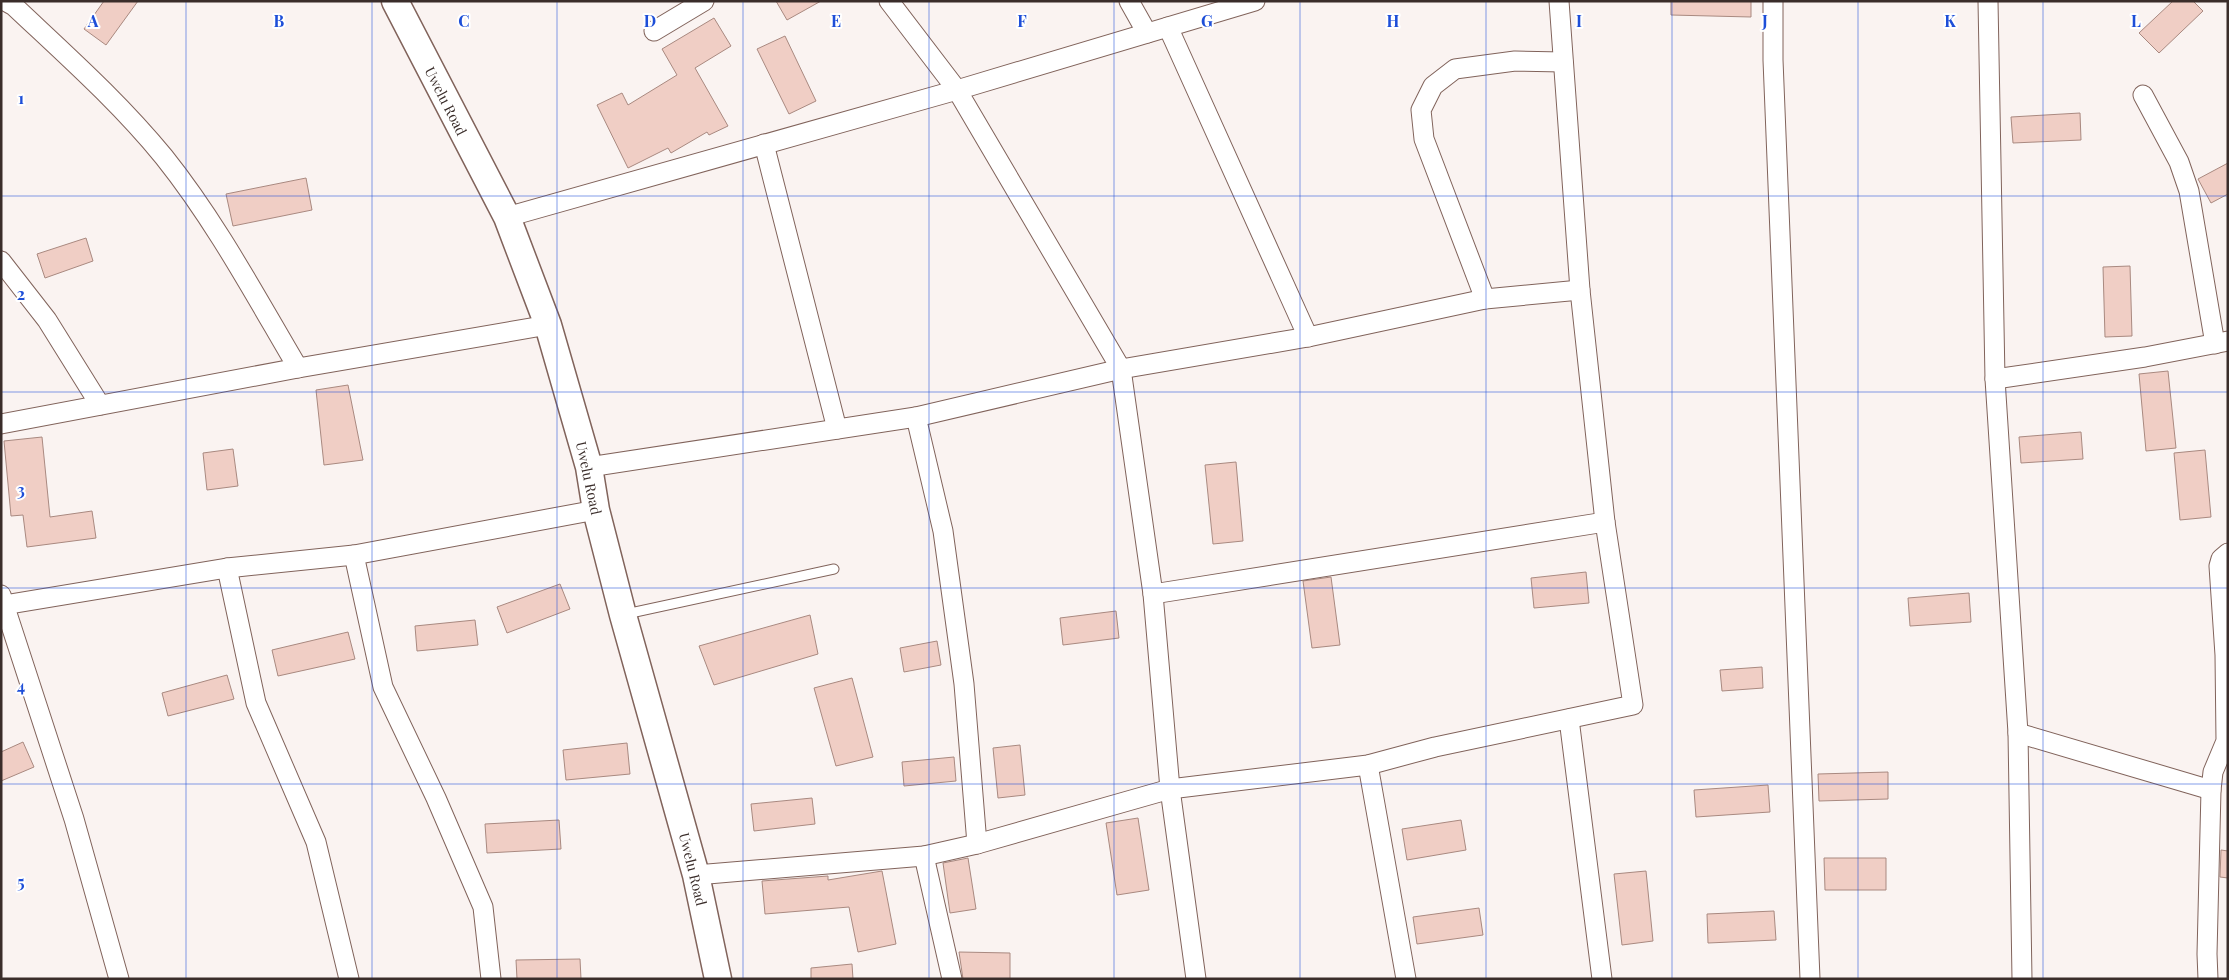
<svg xmlns="http://www.w3.org/2000/svg" width="2229" height="980" font-family="'Playfair Display',serif">
<style>
.building{fill:#f0cec5;stroke:#a98980}
.lines{fill:none;stroke-linecap:round;stroke-linejoin:round}
.lane-casing{stroke:#81635b;stroke-width:11}
.street-casing{stroke:#81635b;stroke-width:21}
.secondary-casing{stroke:#81635b;stroke-width:29}
.lane{stroke:#fff;stroke-width:9}
.street{stroke:#fff;stroke-width:19}
.secondary{stroke:#fff;stroke-width:26}
.grid{fill:none;stroke:#1d4ed8;stroke-width:1;stroke-opacity:0.55}
.labels{text-anchor:middle;dominant-baseline:central;stroke-width:4;stroke-linejoin:round;paint-order:stroke}
.street-label{font-size:14px;fill:#3a2d2a;stroke:#fff}
.grid-label{font-size:16px;text-anchor:middle;font-weight:bold;fill:#1d4ed8;stroke:#fff;stroke-width:4;stroke-linejoin:round;paint-order:stroke}
</style>
<rect width="100%" height="100%" fill="#faf3f1"/>
<g class="building">
<path d="M104,1h34l-32,44 -22,-16z"/>
<path d="M776,1h45l-34,19z"/>
<path d="M1671,1h80v16l-80,-2z"/>
<path d="M2173,1h20l10,10 -44,42 -20,-20z"/>
<path d="M714,18l17,28 -36,22 33,58 -19,9 -2,-3 -36,21 -3,-5 -40,20 -31,-63 25,-12 6,12 49,-30 -15,-26z"/>
<path d="M785,36l31,65 -27,13 -32,-65z"/>
<path d="M2080,113l1,27 -68,3 -2,-26z"/>
<path d="M2228,163v31l-17,9 -13,-24z"/>
<path d="M306,178l6,32 -79,16 -7,-32z"/>
<path d="M86,238l7,23 -48,17 -8,-24z"/>
<path d="M2130,266l2,70 -27,1 -2,-70z"/>
<path d="M2168,371l8,77 -30,3 -7,-77z"/>
<path d="M348,385l15,75 -39,5 -8,-75z"/>
<path d="M2081,432l2,27 -62,4 -2,-26z"/>
<path d="M42,437l8,80 42,-6 4,27 -69,9 -4,-32 -12,1 -7,-75z"/>
<path d="M233,449l5,37 -31,4 -4,-37z"/>
<path d="M2205,450l6,67 -31,3 -6,-67z"/>
<path d="M1236,462l7,79 -30,3 -8,-79z"/>
<path d="M1586,572l3,31 -55,5 -3,-30z"/>
<path d="M1331,577l9,68 -28,3 -9,-67z"/>
<path d="M560,584l10,25 -63,24 -10,-26z"/>
<path d="M1969,593l2,29 -61,4 -2,-28z"/>
<path d="M1116,611l3,27 -56,7 -3,-27z"/>
<path d="M810,615l8,39 -104,31 -15,-39z"/>
<path d="M475,620l3,25 -61,6 -2,-25z"/>
<path d="M348,632l7,27 -77,17 -6,-26z"/>
<path d="M937,641l4,24 -37,7 -4,-24z"/>
<path d="M1762,667l1,21 -41,3 -2,-21z"/>
<path d="M227,675l7,24 -66,17 -6,-23z"/>
<path d="M852,678l21,79 -37,9 -22,-78z"/>
<path d="M23,742l11,25 -33,14v-29z"/>
<path d="M627,743l3,31 -64,6 -3,-30z"/>
<path d="M1020,745l5,50 -27,3 -5,-50z"/>
<path d="M954,757l2,24 -52,5 -2,-24z"/>
<path d="M1888,772v27l-69,2 -1,-27z"/>
<path d="M1768,785l2,27 -74,5 -2,-27z"/>
<path d="M812,798l3,26 -61,7 -3,-27z"/>
<path d="M1138,818l11,72 -32,5 -11,-72z"/>
<path d="M559,820l2,29 -74,4 -2,-29z"/>
<path d="M1461,820l5,30 -59,10 -5,-31z"/>
<path d="M2221,850l7,1v27l-8,-1z"/>
<path d="M968,858l8,51 -26,4 -7,-50z"/>
<path d="M1824,858h62v32h-61z"/>
<path d="M882,871l14,73 -38,8 -9,-45 -84,7 -3,-33 66,-5v4z"/>
<path d="M1646,871l7,70 -31,4 -8,-71z"/>
<path d="M1479,908l4,27 -66,9 -4,-27z"/>
<path d="M1774,911l2,29 -68,3 -1,-29z"/>
<path d="M959,952l51,1v26h-47z"/>
<path d="M580,959l1,20h-64l-1,-19z"/>
<path d="M852,964l1,15h-42v-11z"/>
</g>
<g class="lines">
<g class="lane-casing">
<path id="lane" d="M626,614l208,-45"/>
</g>
<g class="street-casing">
<g id="street">
<path d="M5,1l9,5c52,49 105,96 150,151 52,65 92,140 134,211"/>
<path d="M889,1l68,89 164,279 32,225 17,195 26,190"/>
<path d="M1129,1l18,32"/>
<path d="M1773,1v59l37,919"/>
<path d="M1988,1l7,378 23,354 4,246"/>
<path d="M1168,27l140,310"/>
<path d="M654,31l50,-30"/>
<path d="M2143,95l36,67 10,29 26,153"/>
<path d="M764,144l73,285"/>
<path d="M507,217l450,-127 298,-89"/>
<path d="M1,261l46,59 53,85"/>
<path d="M1485,299l-61,-160 -3,-29 12,-24 22,-17 60,-8 48,1"/>
<path d="M1995,379l150,-22 83,-16"/>
<path d="M916,417l27,114 21,153 13,160"/>
<path d="M1,424l297,-56 250,-43"/>
<path d="M589,467l327,-50 205,-48 187,-32 177,-38 95,-9"/>
<path d="M354,555l29,132 53,111 47,109 8,72"/>
<path d="M227,568l29,135 60,139 33,137"/>
<path d="M1153,594l452,-72"/>
<path d="M1,595l73,224 45,160"/>
<path d="M4,605l223,-37 127,-13 242,-45"/>
<path d="M1569,719l33,260"/>
<path d="M2018,733l193,57"/>
<path d="M1368,765l38,214"/>
<path d="M924,856l28,123"/>
<path d="M696,875l228,-19 53,-12 193,-55 198,-24 67,-18 198,-42 -28,-183 -25,-232 -21,-289"/>
<path d="M2208,979l-1,-25 4,-164 2,-18 13,-31 -1,-86 -6,-89 2,-7 7,-6"/>
</g>
</g>
<g class="secondary-casing">
<path id="secondary" d="M395,1l112,216 41,108 41,142 7,43 27,105 73,260 22,104"/>
</g>
<use href="#lane" class="lane"/>
<use href="#street" class="street"/>
<use href="#secondary" class="secondary"/>
</g>
<path class="grid" d="M186,1v978M372,1v978M557,1v978M743,1v978M929,1v978M1114,1v978M1300,1v978M1486,1v978M1672,1v978M1858,1v978M2043,1v978M1,196h2227M1,392h2227M1,588h2227M1,784h2227"/>
<g class="labels">
<g class="street-label">
<text transform="translate(446 101) rotate(63)">Uwelu Road</text>
<text transform="translate(589 478) rotate(78)">Uwelu Road</text>
<text transform="translate(693 869) rotate(76)">Uwelu Road</text>
</g>
</g>
<g class="grid-label">
<text x="93" y="27">A</text>
<text x="279" y="27">B</text>
<text x="464" y="27">C</text>
<text x="650" y="27">D</text>
<text x="836" y="27">E</text>
<text x="1022" y="27">F</text>
<text x="1207" y="27">G</text>
<text x="1393" y="27">H</text>
<text x="1579" y="27">I</text>
<text x="1765" y="27">J</text>
<text x="1950" y="27">K</text>
<text x="2136" y="27">L</text>
<text x="21" y="104">1</text>
<text x="21" y="300">2</text>
<text x="21" y="496">3</text>
<text x="21" y="692">4</text>
<text x="21" y="888">5</text>
</g>
<rect width="2229" height="980" fill="none" stroke="#3a2d2a" stroke-width="5"/>
</svg>
